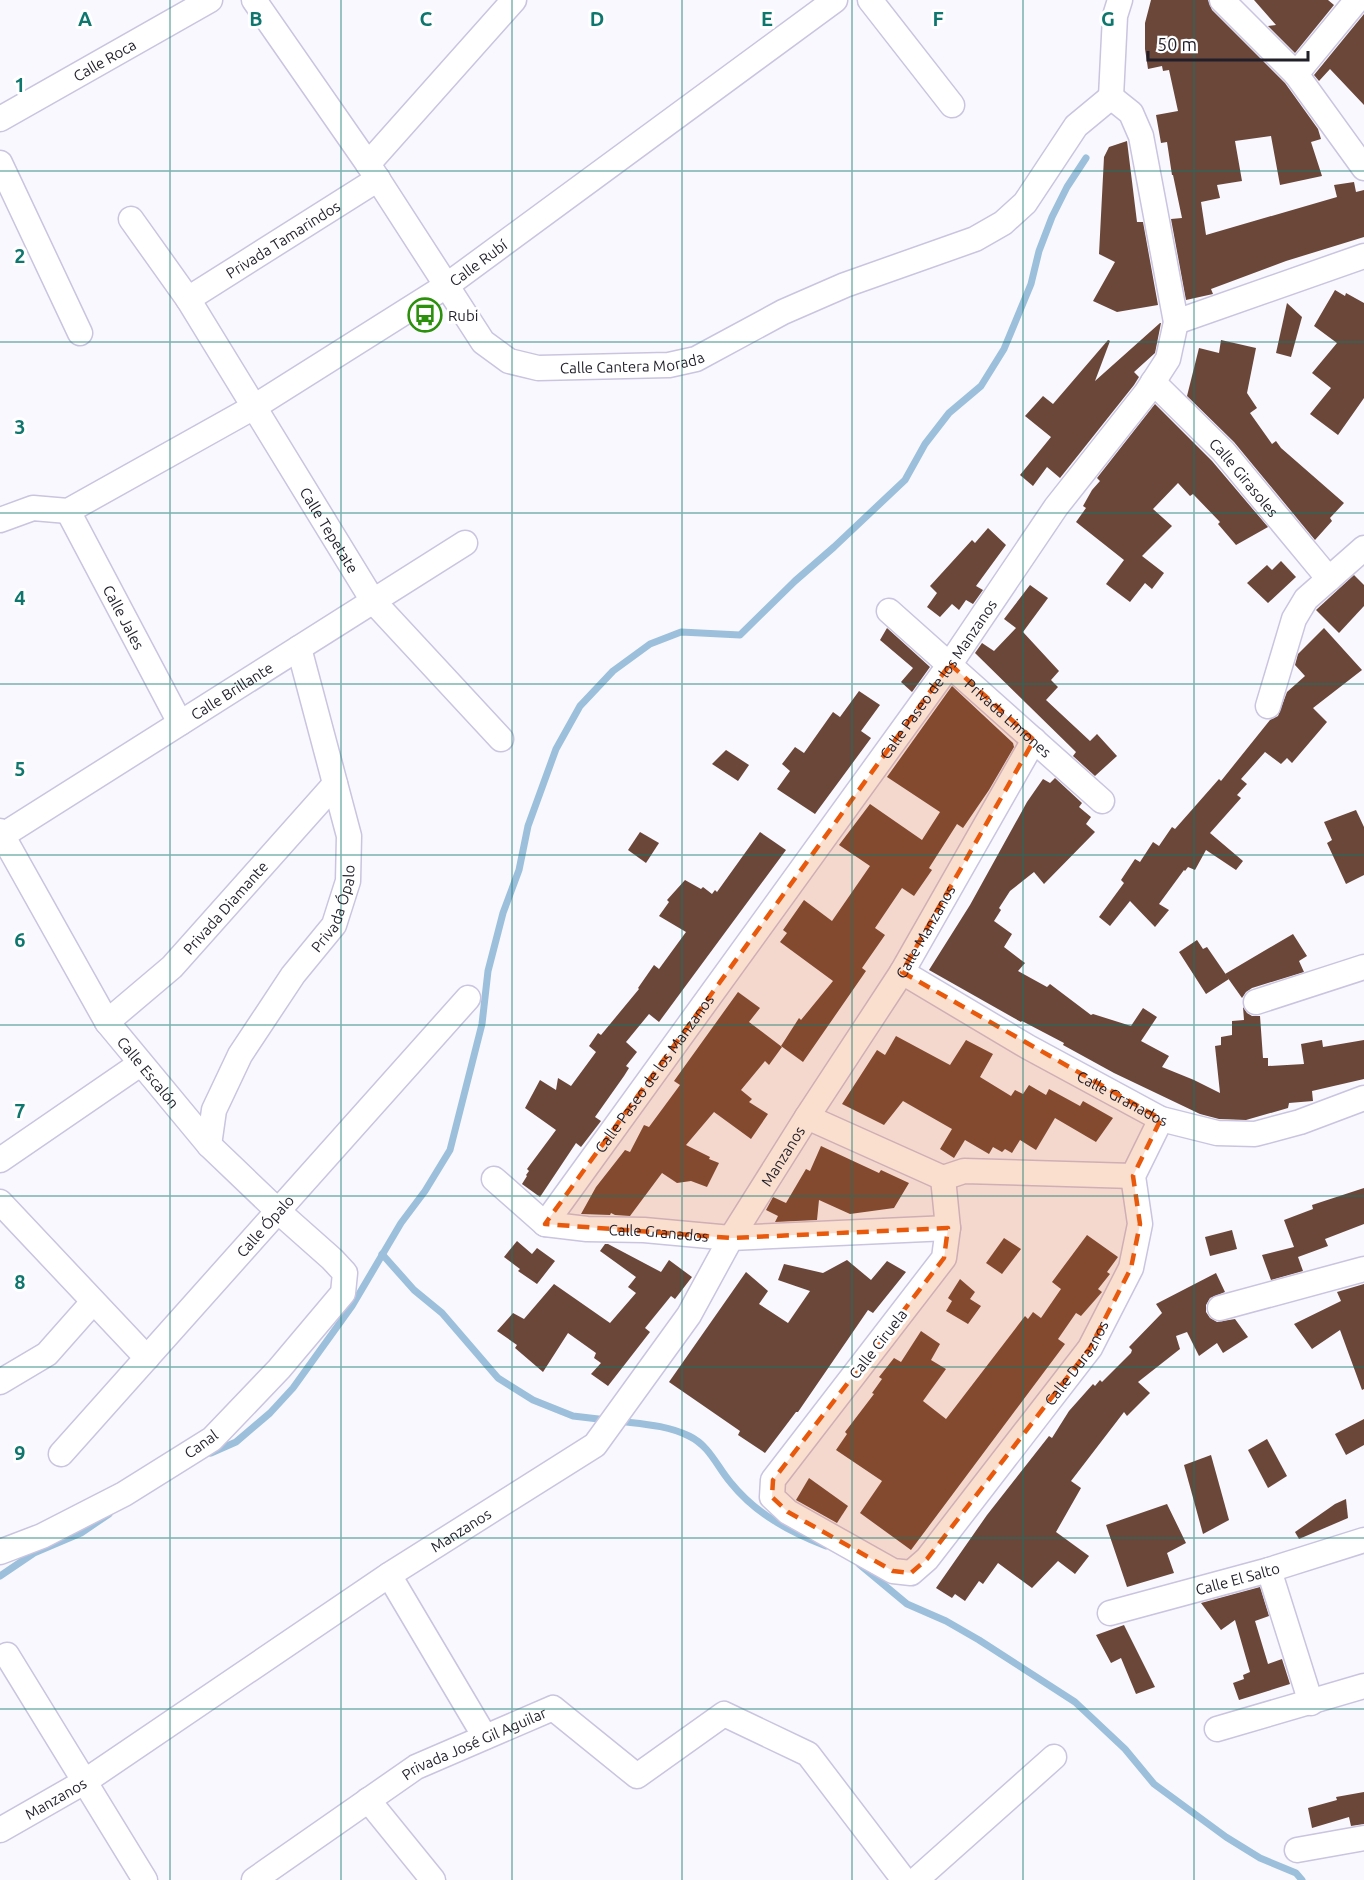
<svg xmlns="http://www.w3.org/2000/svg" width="1364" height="1880" font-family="Ubuntu,sans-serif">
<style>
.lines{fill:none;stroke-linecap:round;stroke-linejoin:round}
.stream{stroke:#9cc0db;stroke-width:7}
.building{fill:#6b473a}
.minor-casing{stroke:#cac4e0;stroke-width:27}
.minor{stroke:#fff;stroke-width:24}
.marked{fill:#e8590c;fill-opacity:0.2;stroke:#e8590c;stroke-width:4.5;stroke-dasharray:12 8;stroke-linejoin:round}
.grid{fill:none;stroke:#0f766e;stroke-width:1.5;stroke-opacity:0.55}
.labels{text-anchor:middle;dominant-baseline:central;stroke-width:6;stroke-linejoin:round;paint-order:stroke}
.street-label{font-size:15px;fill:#211f29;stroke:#fff}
.poi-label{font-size:15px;fill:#211f29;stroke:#fff;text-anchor:start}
.grid-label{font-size:20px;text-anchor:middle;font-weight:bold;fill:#0f766e;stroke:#fff;stroke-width:6;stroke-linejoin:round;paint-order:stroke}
</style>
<rect width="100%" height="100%" fill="#f9f8fe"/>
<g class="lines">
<g class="stream">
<path d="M382,1254l32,36 28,23 56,65 35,22 40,16 34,4"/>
<path d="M618,1421c24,3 49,4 71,15 21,10 28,31 42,47 25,31 59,49 95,63"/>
<path d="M211,1453l25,-11 34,-29 23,-25 59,-82 49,-83 24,-32 25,-41 32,-126 6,-53 15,-58 16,-43 9,-44 28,-77 24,-43 33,-35 37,-27 31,-12 59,3 55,-54 39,-34 71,-67 20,-36 24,-31 32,-27 23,-37 27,-65 8,-33 13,-34 15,-30 19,-29"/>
<path d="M859,1564l48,40 39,17 33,19 96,62 50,47 29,35 72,53 34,21 36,15 6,7"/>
<path d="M0,1576l34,-23 47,-20 28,-19"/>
</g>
</g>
<g class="building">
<path d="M1151,0h57l4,10 73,73 33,46 3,10 -10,3 11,34 -42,9 -9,-49 -36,5 7,40 -25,4 3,13 -19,4 5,33 131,-38 -3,-12 20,-3 2,10 8,-2v47l-78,24 -75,28 2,5 -27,6 -15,-81 11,-1 -9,-43h-1l-5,-33 -6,1 -5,-28 22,-4 -9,-41 -6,1 -1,-5 -14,3 -3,-20v-26z"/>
<path d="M1254,0h74l6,5 -39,48 -27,-27 8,-1z"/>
<path d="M1364,14v91l-34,-36 -11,12 -5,-6z"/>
<path d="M1127,141l10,81h6l15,83 -41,7 -24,-11 22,-39 -16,-8 5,-97 5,-10z"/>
<path d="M1335,290l10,6 1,-3 18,10v95l-26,37 -28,-21 21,-26 -19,-15 25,-30 -23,-17z"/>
<path d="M1287,303l15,14 -11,40 -15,-4z"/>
<path d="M1160,323h1l-6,30 -21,19 5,5 -5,8 -74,93 -13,-11 -14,19 -13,-11 31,-38 -26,-21 18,-20 10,8 55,-64 2,1 -15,40z"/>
<path d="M1221,340l35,8 -9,45 10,15 -7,5 22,31 4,-3 5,7 63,55 -14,15 2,3 -17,19 -81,-98 -47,-46 12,-48 20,5z"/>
<path d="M1155,404l57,57 56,66 -32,18 -18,-21 2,-2 -27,-28 -3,2 -12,-13 -25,26 19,17 -30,30 22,17 -12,16 -7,-6 -15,19 -24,-18 18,-24 -48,-38 10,-14 -3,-2 9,-16 8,-9 -3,-3z"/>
<path d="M988,528l18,17 -30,41 7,4 -10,14 -7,-4 -7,10 -7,-6 -12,13 -13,-10 10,-14 -7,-7 42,-46 3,3z"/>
<path d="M1281,561l15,16 -28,26 -21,-20 20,-18 5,5z"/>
<path d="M1354,575l10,10v21l-25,27 -23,-23z"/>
<path d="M1030,585l18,13 -25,34 36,39 -8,9 7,7 -12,13 44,41 7,-7 20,22 -22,20 -22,-20 3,-4 -101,-99 7,-10 12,8 22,-23 -12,-9z"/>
<path d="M887,628l43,39 -18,25 -11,-10 12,-14 -33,-28z"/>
<path d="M1324,628l38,42 -49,38 14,14 -35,41 -5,-5 -6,6 -16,-12 -24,27 6,5 -10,11 4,3 -31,35 33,28 -7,9 -30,-20 -11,20 -7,-3 -3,4 -1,-1 -25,34 10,6 -14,17 -25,-26 -20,25 -11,-9 25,-34 -3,-3 14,-21 5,3 13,-20 6,4 13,-19 3,2 44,-50 2,2 49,-61 8,-4 9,-24 18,-16 -10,-11 3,-11z"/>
<path d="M952,686l61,57 1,4 -25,43 -26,38 -6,-4 -28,44 3,2 -18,26 -12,-8 -27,40 10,7 -23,33 4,3 -63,91 -22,-16 18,-28 2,2 32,-39 -53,-39 7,-9 -4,-3 21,-30 28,21 38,-55 -31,-21 31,-41 52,36 18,-28 -53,-35z"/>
<path d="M859,691l21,14 -19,26 10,7 -56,76 -38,-25 13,-18 -8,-7 13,-17 9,6 29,-41 7,5z"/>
<path d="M726,750l23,15 -11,16 -26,-17z"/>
<path d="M1055,778l27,25 -3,4 12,10 -5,7 9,8 -51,52 -10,-12 -24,19 -11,17 2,2 -7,11 18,13 -8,13 21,16 -7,8 29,16 3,-3 41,31 2,-1 38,12 12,-18 14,9 -16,24 28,15 -7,11 32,13 26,13 -5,-47 6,-1v-8l11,-2v-14l12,-1 -1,-13 4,6 5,3h8l3,42h5v8l36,-2 -3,-20 21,-4 1,7 41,-7v39l-52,12 1,10 -24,2 -1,5 -42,12 -27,-1 -19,-5 -86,-41 -51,-28 1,-2 -42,-22 -1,1 -92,-52 41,-65 57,-103 16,-23 7,4z"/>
<path d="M1356,810l8,17v48l-18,9 -19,-41 5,-3 -8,-18z"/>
<path d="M640,832l19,11 -13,20 -18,-13z"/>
<path d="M760,832l26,18 -127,172 -10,-8 -23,28 11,10 -11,14 3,2 -5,8 -29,41 6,4 -20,26 -5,-4 -36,54 -18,-13 5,-8 -1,-1 3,-4 -2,-2 29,-39 -31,-22 15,-28 16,10 2,-12 13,8 25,-34 -7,-6 9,-13 3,2 38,-46 -1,-1 16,-23 5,4 27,-37 -27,-16 10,-14 -2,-2 18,-20 16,9 2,-2 9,7 3,-4 2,2z"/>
<path d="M1293,934l14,22 -8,5 5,11 -52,16 -6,4 -4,6 -17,-24z"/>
<path d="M1197,940l6,9 4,-2 22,32 -23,15 -27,-42z"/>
<path d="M738,992l22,16 -11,14 33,25 -13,18 -4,-4 -24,29 11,9 -3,3 19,12 -17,25 -37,-27 -28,33 24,12 -1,2 10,4 -12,24 -16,-6 -14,2 -15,-10 -32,43 -15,-1 -4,-2 -1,2 -29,-1 15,-27 29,-37 5,2 14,-27 5,2 31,-42 -6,-4z"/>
<path d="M896,1036l54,29 16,-25 27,14 -13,23 31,19 4,-6 8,4 6,-9 17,10 3,-6 31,17 3,-5 30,17 -17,24 -41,-24 -19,32 -16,-10 -8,13 -7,-4 -3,3 -9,-5 -4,7 -24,-14 -11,18 -14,-9 12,-20 -49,-28 -19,24 -42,-21 35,-54 8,5z"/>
<path d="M821,1146l58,27 2,-3 28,13 -15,25 -44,6 -31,-14 -2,20 -42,2 3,-6 -12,-6 7,-13 13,6 20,-34 4,2z"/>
<path d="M1364,1188v36l-39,15 3,7 -30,11 5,14 -32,9 -9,-25 32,-8 -10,-27 29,-11 -1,-4z"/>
<path d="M1232,1230l5,19 -27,7 -5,-19z"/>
<path d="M1087,1235l31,22 -11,15 3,2 -12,15 4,3 -21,24 -5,-3 -18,26 7,5 -154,206 -51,-37 22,-32 -46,-31 11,-16 -2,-2 29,-38 -2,-1 10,-14 -3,-2 15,-19 7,4 20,-31 19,13 -9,16 15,9 -23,32 23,18 79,-103 3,3 5,-7 8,6 20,-29 -9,-7z"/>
<path d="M1004,1238l17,11 -19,25 -16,-11z"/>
<path d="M517,1241l15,13 5,-6 18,13 -18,23 -19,-13 2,-2 -16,-12z"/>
<path d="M605,1244h3l53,28 8,-12 23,17 -17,22 -4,-3 -26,32 5,4 -42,54 -17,-12 10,-11 -7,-5 2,-5 -28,-20 -25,39 -28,-24 2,-3 -20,-14 16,-18 11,6 30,-35 56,39 26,-30 -8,-6 8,-10 -36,-26z"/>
<path d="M847,1260l24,20 16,-19 19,11 -33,41 -5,-3 -70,102h-2l-31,41 -27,-18 2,-4 -71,-49 77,-110 22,19 -9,13 29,19 22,-32 -32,-11 6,-16 39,9z"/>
<path d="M1216,1273l9,19 -15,6 -4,7v7l4,6 7,4 18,-3 13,18 -25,16 -6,-10 -18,13 -12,-24 -11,4 4,13 -42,33 12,11 -23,23 -3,-4 -53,69 10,7 -25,44 33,24 -14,18 -17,-13 -26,27 -34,-25 -15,21 -4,-3 -14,20 -10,-7 -3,4 -16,-10 51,-73 62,-79 3,2 17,-27 24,-27 2,2 5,-6 2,2 29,-29 1,-3 -3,-3 33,-34 -6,-9z"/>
<path d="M960,1279l15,13 -5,7 11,7 -13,18 -22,-13 6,-10 -4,-3z"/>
<path d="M1364,1284v105l-2,1 -22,-60 -28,19 -18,-25 47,-23 -4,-9z"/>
<path d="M1364,1419v26l-18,10 -11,-21z"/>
<path d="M1267,1439l20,37 -19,12 -20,-38z"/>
<path d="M1211,1455l18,65 -26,14 -19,-69z"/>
<path d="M809,1478l39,28 -11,17 -41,-23z"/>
<path d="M1346,1499l2,19 -49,21 -4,-7 40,-28z"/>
<path d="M1167,1504l19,39 -19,10 7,20 -47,14 -21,-62z"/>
<path d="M1260,1587l9,29 -14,5 13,43 14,-5 8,25 -51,16 -6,-17 11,-4 -1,-4 7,-3 -15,-52 -14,10 -20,-27z"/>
<path d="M1124,1625l31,62 -19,7 -15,-36 -10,5 -15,-28z"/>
<path d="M1364,1792v32l-13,2 -2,-9 -37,11 -4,-20 29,-8 -1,-3z"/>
</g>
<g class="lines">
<g class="minor-casing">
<g id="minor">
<path id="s1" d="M254,0l114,164 115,178 26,19 29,7 131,-3 27,-6 87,-47 62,-27 130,-46 28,-16 22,-20 51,-77 35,-29"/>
<path d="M870,0l82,105"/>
<path d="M1222,0l74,74 68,94"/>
<path d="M1296,74l61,-74"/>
<path d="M1111,97l4,-81 5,-16"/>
<path id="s2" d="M0,119l210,-119"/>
<path d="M0,163l80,170"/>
<path d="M368,164l146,-164"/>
<path id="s3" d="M131,219l57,80 185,302 128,138"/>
<path id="s4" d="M188,299l190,-120"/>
<path d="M1176,322l188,-66"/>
<path id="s5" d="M1153,382l70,69 106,128"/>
<path id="s6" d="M68,511l112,212"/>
<path id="s7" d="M0,520l33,-12 35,3 186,-104 192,-121 389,-286"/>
<path id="s8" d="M889,611l213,190"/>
<path d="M1268,706l26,-87 12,-20 58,-51"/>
<path id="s9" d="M0,831l107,191 102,123 70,67 53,47 13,14 -2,20 -64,76 -67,70 -88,55 -82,42 -42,16"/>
<path id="s10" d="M0,837l465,-294"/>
<path id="s11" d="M902,972l126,75 133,72 56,14 38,1 45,-12 64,-24"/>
<path d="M1256,1002l108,-35"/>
<path id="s12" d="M107,1022l65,-55 163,-183"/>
<path d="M807,1117l136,61"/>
<path id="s13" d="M209,1145l5,-35 26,-55 53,-80 41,-50 14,-44 1,-45 -50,-188"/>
<path d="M0,1160l140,-96"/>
<path id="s14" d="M943,1178l5,50 -4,30 -171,222 -1,17 16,15 105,59 18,2 16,-14 163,-211 41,-80 9,-44 -7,-48 28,-57"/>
<path d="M943,1178l21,-7 169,5"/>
<path id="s15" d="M494,1179l51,45 42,5 57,1 87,8 217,-10"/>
<path d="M0,1202l147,156"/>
<path id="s16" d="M545,1224l405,-560 106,-157 90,-114 22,-34 8,-37 -35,-186 -10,-23 -20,-16"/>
<path d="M1220,1308l144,-39"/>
<path d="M0,1382l47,-28 46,-52"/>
<path id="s17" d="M61,1454l407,-456"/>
<path d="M1269,1570l42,133"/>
<path d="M389,1575l96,162"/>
<path id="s18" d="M1110,1613l159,-43 95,-30"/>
<path d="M7,1655l138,225"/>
<path d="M1217,1729l147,-43"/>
<path d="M368,1800l65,80"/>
<path id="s19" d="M0,1830l84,-48 305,-207 206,-130 94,-130 42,-77 76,-121 95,-145 132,-232"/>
<path d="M1297,1850l67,-12"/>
<path id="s20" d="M254,1880l162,-113 137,-59 84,68 87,-62 84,40 96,126"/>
<path d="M916,1880l138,-123"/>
</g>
</g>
<use href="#minor" class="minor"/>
</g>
<path class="marked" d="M950,664l84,76 -132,232 259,147 -28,57 7,48 -9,44 -41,80 -163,211 -16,14 -18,-2 -105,-59 -16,-15 1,-17 171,-222 4,-30 -217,10 -186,-14z"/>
<path class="grid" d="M170,0v1880M341,0v1880M512,0v1880M682,0v1880M852,0v1880M1023,0v1880M1194,0v1880M0,171h1364M0,342h1364M0,513h1364M0,684h1364M0,855h1364M0,1025h1364M0,1196h1364M0,1367h1364M0,1538h1364M0,1709h1364"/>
<defs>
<g id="bus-ring" transform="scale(1.725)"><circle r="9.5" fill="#fff" stroke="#2c900d" stroke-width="1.5"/><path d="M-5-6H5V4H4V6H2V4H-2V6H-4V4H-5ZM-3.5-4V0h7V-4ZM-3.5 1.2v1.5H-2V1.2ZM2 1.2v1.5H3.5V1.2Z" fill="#2c900d"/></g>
</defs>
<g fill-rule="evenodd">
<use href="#bus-ring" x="425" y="315"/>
</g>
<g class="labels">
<g class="street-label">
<text stroke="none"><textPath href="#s2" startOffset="120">Calle Roca</textPath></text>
<text stroke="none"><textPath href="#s4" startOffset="112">Privada Tamarindos</textPath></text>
<text stroke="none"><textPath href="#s7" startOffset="550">Calle Rubí</textPath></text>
<text stroke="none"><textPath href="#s1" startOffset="568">Calle Cantera Morada</textPath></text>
<text stroke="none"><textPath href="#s5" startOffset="132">Calle Girasoles</textPath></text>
<text stroke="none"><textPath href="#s3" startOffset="369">Calle Tepetate</textPath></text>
<text stroke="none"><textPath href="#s6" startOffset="120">Calle Jales</textPath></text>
<text stroke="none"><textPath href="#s16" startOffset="672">Calle Paseo de los Manzanos</textPath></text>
<text stroke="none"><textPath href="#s10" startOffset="274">Calle Brillante</textPath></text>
<text stroke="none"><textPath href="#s8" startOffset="160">Privada Limones</textPath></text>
<text stroke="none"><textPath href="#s13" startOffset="272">Privada Ópalo</textPath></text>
<text stroke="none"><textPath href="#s12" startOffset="165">Privada Diamante</textPath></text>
<text stroke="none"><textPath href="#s19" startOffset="1320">Calle Manzanos</textPath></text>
<text stroke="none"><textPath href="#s9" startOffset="284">Calle Escalón</textPath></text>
<text stroke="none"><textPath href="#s16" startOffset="186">Calle Paseo de los Manzanos</textPath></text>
<text stroke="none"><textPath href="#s11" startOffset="254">Calle Granados</textPath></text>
<text stroke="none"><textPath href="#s19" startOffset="1054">Manzanos</textPath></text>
<text stroke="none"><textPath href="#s17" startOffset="306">Calle Ópalo</textPath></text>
<text stroke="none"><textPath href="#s15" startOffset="182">Calle Granados</textPath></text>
<text transform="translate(878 1344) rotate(-52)">Calle Ciruela</text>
<text stroke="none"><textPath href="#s14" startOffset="806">Calle Duraznos</textPath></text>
<text transform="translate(201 1444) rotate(-36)">Canal</text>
<text stroke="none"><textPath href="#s19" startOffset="550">Manzanos</textPath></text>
<text stroke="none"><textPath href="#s18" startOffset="132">Calle El Salto</textPath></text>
<text stroke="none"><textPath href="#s20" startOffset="260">Privada José Gil Aguilar</textPath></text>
<text stroke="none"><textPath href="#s19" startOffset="64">Manzanos</textPath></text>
</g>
<g class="poi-label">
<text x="448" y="315">Rubi</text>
</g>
</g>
<g class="grid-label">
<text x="85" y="26">A</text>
<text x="256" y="26">B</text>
<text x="426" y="26">C</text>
<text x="597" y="26">D</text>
<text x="767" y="26">E</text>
<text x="938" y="26">F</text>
<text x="1108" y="26">G</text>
<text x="20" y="92">1</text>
<text x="20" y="263">2</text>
<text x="20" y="434">3</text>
<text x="20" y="605">4</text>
<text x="20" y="776">5</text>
<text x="20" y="947">6</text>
<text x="20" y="1118">7</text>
<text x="20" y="1289">8</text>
<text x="20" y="1460">9</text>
</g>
<path d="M1148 51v9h160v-9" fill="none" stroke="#211f29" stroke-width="3"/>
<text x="1157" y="51" font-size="18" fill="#211f29" stroke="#ffffff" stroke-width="4.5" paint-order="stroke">50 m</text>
</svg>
